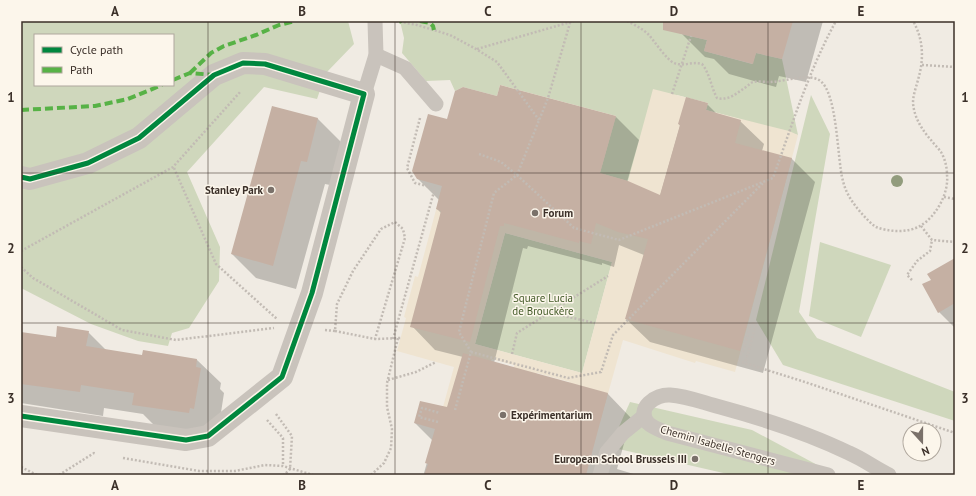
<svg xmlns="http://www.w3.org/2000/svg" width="976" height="496" font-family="'PT Sans',sans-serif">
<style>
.green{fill:#cfd7bc;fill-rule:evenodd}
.plaza{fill:#efe4d1;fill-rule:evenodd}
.shadow{fill:#0003}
.building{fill:#c5b0a3}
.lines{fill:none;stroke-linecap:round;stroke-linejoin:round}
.path{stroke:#c2bbb4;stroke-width:2.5;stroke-dasharray:2 2;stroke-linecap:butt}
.service{stroke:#c9c3bc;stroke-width:15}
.minor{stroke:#c9c3bc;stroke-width:22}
.quiet{stroke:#57b246;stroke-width:4;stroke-dasharray:8 4;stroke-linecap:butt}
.cycleway-casing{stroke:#fcf6eb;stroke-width:8}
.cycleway{stroke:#00873e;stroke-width:5}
.tree{fill:#929c7d}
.grid{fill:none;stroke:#3b3029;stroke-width:1;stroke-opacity:0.55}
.poi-dot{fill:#7a716a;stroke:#fcf6eb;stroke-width:1.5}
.labels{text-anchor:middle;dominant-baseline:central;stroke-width:3;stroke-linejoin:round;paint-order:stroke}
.poi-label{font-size:11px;font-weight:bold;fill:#3b3029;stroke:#fcf6eb;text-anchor:end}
.park-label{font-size:11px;fill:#455c2a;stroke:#fcf6eb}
.street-label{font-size:11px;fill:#3b3029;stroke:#fcf6eb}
.neatline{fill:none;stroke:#3b3029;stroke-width:1.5}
.grid-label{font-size:13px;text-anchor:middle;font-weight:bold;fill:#3b3029}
</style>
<rect width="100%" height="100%" fill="#f0ebe3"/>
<g class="green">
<path d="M21,21h327l6,23 -28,29 -9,26 -53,-12 -77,85 33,75 -1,34 -30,47 -17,5 -4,13 -30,-5 -47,-17 -70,-36zM35,35h138v50h-138z"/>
<path d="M400,21h284l-3,13 26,6 -3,11 48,13 4,-11 26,6 16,76 -92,-25 2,-7 -31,-8 -49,86 -52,40 40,-105 -116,-31 -3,11 -34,-9 -8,4 -5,-11 -24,1 -24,-28 2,-15z"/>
<path d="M811,95l19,39 -31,178 18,26 138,54v29l-172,-56 -27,-45z"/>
<path d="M505,233l107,29 -30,111 -107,-29z"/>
<path d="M820,242l71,23 -30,72 -52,-21z"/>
<path d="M630,402l122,28 84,45h-104l-122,-28z"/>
</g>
<path class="plaza" d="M500,85l116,31 -16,57 28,8 25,-92 55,14 -2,7 83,21 9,4 -63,237 -39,-11 -1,2 -72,-23 -23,82 -26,-8 -5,-26 1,-6 -33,-9 -2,5 -22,-6 1,-7 -22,-6 -28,53 -21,-5 11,-40 -57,-16 9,-33 -2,-1 11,-41 3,1 26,-97 45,-31zM505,233l107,29 -30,111 -107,-29z"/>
<g class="shadow">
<path d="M685,21h138l-17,61 -27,-6 -3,11 -47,-13 -15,-15 -9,-2 -23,-23z"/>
<path d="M501,86l115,31 23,23 -12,42 33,14 20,-70 -1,-2 28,-20 10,10 23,7 24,23 -2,7 30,8 23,23 -52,191 -113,-31 -24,-23 18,-64 -25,-10 -5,22 -12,-4v2l-74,-19 -1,3 -4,-1 -29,115 114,31 23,24 -14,51 20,6h-212l-1,-2 9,-32 -18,-18 32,-14 16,-52 -28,-7 -23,-24 29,-113 -4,-4 2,-9 -22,-22 31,-58 50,-23z"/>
<path d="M273,107l45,12 24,24 -12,42 -5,-1 -29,105 -40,-11 -24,-24z"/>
<path d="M955,260v68l-16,-16 -7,-32z"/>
<path d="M88,332l18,18 37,6 54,4 24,23 -1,6 4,4 -6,39 -61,-4 -14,-14 -39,-6 -1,8 -82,-13v-70l36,5z"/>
</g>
<g class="building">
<path d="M663,21h130l-11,38 -26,-6 -3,11 -49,-13 3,-11 -44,-10z"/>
<path d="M500,85l116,31 -16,57 28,8 32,14 20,-70 -2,-1 8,-27 22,6 -2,7 35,10 -6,23 57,15 -52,193 -115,-32 23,-80 -30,-7 -22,-9 -5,21 -12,-3v2l-75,-20v3h-4l-30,116 -60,-15 31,-116 -5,-2 6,-23 -25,-7 -5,-8 16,-57 19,5 8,-28 8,-4 34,9z"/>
<path d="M272,106l46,12 -11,44 -6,-1 -28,105 -42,-12z"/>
<path d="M955,258v45l-17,10 -16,-29 9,-4 -4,-6z"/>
<path d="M57,326l32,5 -3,15 56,9 1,-5 54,9 -1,8 5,1 -7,41 -4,-1 -1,5 -57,-8 2,-12 -27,-4 -26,-4 -1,7 -59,-8v-52l35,5z"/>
<path d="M463,353l145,40 -22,82h-162l4,-11 -3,-1 10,-34 -21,-6 6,-22 27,6z"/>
</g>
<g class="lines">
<g class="path">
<path d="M396,21l21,4 33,10 26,14 21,13 42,58"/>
<path d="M627,21c8,4 16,8 22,14 6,7 17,24 25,28 10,4 18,-2 28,1 8,10 9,23 15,34 12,3 20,-5 29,-11 3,-2 5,-5 8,-5 4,-1 10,0 15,0 15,0 37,-9 50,-2 19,11 18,81 24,101 3,13 11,24 20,34 4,4 8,9 13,12 13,5 32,6 44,-1 16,-9 29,-33 27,-51 0,-8 -2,-16 -6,-23 -3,-4 -7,-8 -10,-12 -9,-10 -17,-23 -18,-37 0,-9 4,-18 6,-27 5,-18 4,-38 -6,-55"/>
<path d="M477,49l97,-28"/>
<path d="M922,65l33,2"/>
<path d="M672,94l19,-58"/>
<path d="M479,154l22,8 16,13 57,53 45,12 154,-62c19,-53 36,-108 63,-157"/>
<path d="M174,168l42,96 61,55"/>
<path d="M944,197l11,2"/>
<path d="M921,226l11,14 23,2"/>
<path d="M21,251l152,-84 68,-76"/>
<path d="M21,267l12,11 89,52 54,10 98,-12"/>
<path d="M912,280l-5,-5 10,-14 13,-10 2,-11"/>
<path d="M551,313l44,10"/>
<path d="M325,330l10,1 2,-27 16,-33 28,-42 14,-7 8,7 2,9 -30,101"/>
<path d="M335,331l40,8 26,-1"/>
<path d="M393,339l42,-151 -20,-5 -8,-15 13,-50"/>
<path d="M471,352l97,26 33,-6 12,-37 150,-152"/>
<path d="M512,354l5,-21 91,-57"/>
<path d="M740,354h2l9,-31 5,1 -11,40"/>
<path d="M738,361l67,21 150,51"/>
<path d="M388,380l28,-8 20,-10"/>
<path d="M455,410l16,-58 -12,-20 35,-139 23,-18 31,-77 22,-75"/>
<path d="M276,414l16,22 -2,33 -6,6"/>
<path d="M267,420l16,18v28"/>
<path d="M438,422l-19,-5 3,-9 18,5"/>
<path d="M123,458l76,13h36l30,-6 18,1 30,9"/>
<path d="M21,467l16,8"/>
<path d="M59,475l35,-22 2,1"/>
<path d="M371,475l13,-12 7,-15 1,-19 -5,-22v-24l11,-45"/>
</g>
<g class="service">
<path d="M376,55l29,13 31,36"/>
<path d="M364,94l12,-39 -1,-34"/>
<path d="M600,475l7,-23 16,-19 21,-17"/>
<path d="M828,475l-161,-42c-6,-3 -14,-5 -19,-10 -13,-15 8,-29 22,-28 17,1 34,8 50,12 44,12 88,26 129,46 14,6 26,15 40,22"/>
</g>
<path class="minor" d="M21,177l9,2 58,-16 51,-25 75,-63 29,-12 22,1 99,30 -52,199 -30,84 -74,59 -22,4 -165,-24"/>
<g class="quiet">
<path d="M420,21l10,2 3,3 1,4"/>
<path d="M399,22l2,-1"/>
<path d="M190,73l21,-20 13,-7 32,-11 23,-10 16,-4"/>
<path d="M173,80l17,-7 24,2"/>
<path d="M21,110l74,-4 33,-7 34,-14"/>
</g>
<g class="cycleway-casing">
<path id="cycleway" d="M21,177l9,2 58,-16 51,-25 75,-63 29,-12 22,1 99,30 -52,199 -30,84 -74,59 -22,4 -165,-24"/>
</g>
<use href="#cycleway" class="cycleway"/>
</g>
<circle class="tree" cx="897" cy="181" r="6"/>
<path class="grid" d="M208,21v454M395,21v454M581,21v454M768,21v454M21,173h934M21,323h934"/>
<g class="poi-dot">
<circle cx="271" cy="190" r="4"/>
<circle cx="535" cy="213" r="4"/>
<circle cx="503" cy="415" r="4"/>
<circle cx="695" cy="459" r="4"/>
</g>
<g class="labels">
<g class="poi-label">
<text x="263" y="190">Stanley Park</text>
<text x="543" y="213" text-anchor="start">Forum</text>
<text x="511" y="415" text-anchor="start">Expérimentarium</text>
<text x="687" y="459">European School Brussels III</text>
</g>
<g class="park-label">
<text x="543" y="298">Square Lucia<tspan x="543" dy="13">de Brouckère</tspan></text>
</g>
<g class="street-label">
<text transform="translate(718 445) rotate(16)">Chemin Isabelle Stengers</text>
</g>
</g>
<rect width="976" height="496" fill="none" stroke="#fcf6eb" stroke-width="44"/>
<rect x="34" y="34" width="140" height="52" fill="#fcf6eb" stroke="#afa79d"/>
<rect x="42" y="47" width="20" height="6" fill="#00873e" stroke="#afa79d"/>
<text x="70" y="54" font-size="12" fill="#3b3029">Cycle path</text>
<rect x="42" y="67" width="20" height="6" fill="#57b246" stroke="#afa79d"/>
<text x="70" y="74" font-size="12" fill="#3b3029">Path</text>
<g transform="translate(922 442) rotate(159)"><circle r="19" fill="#fcf6eb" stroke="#afa79d"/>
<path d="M0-3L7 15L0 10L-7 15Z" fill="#7a716a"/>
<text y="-6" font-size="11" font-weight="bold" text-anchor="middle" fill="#3b3029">N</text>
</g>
<rect x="22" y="22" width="932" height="452" class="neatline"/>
<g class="grid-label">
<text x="115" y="16">A</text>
<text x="302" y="16">B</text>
<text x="488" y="16">C</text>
<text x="674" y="16">D</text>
<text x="861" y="16">E</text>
<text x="11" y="102">1</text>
<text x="965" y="102">1</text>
<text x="11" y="253">2</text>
<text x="965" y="253">2</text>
<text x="11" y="403">3</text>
<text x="965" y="403">3</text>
<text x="115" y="490">A</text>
<text x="302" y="490">B</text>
<text x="488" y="490">C</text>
<text x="674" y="490">D</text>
<text x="861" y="490">E</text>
</g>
</svg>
